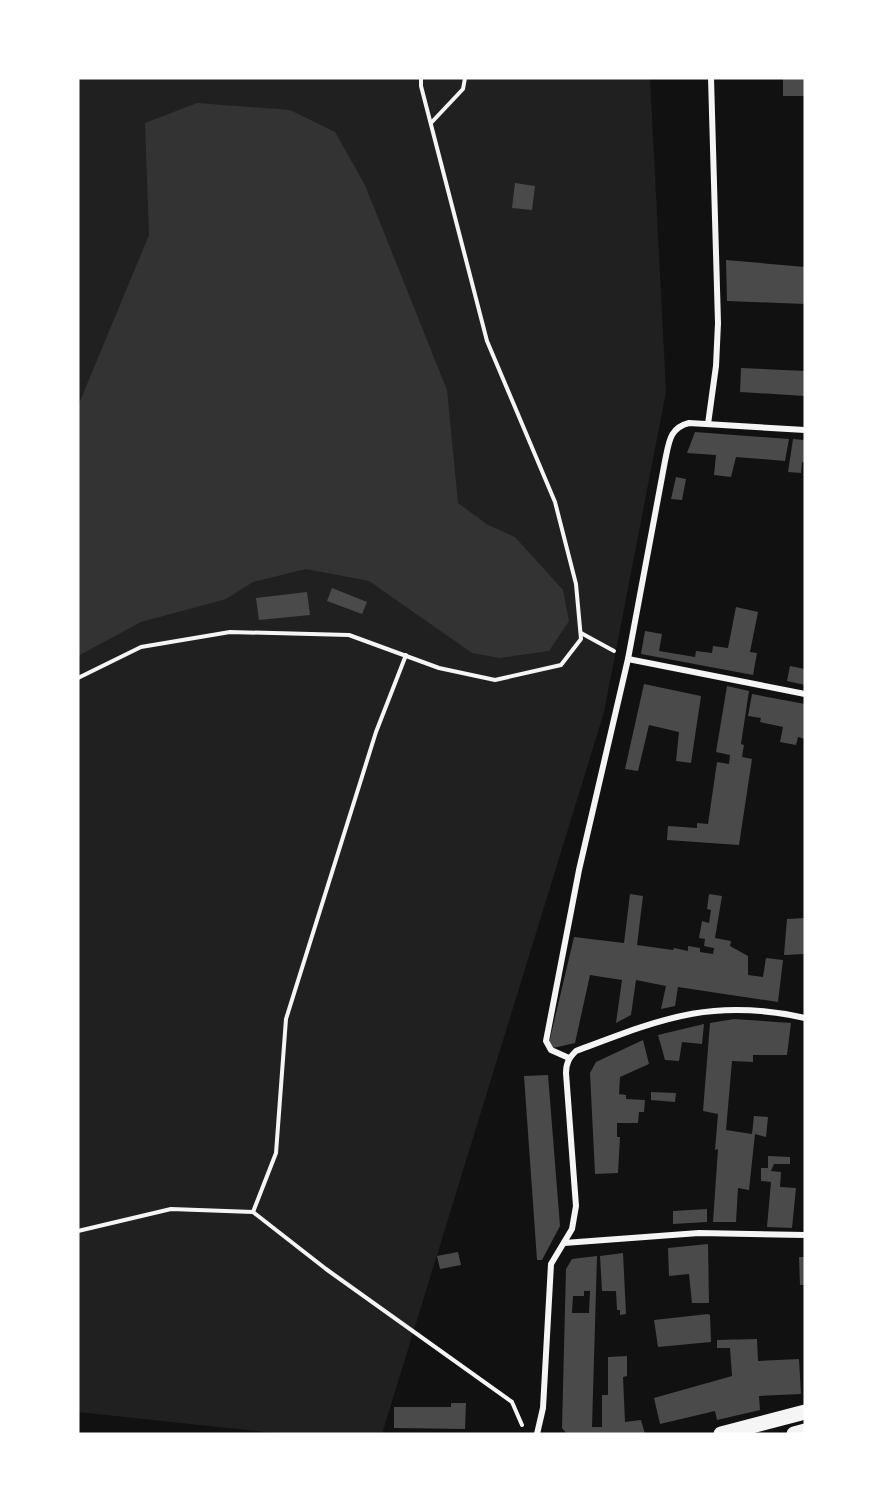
<svg xmlns="http://www.w3.org/2000/svg" width="883" height="1512" font-family="'Noto Serif',serif">
<style>
.green{fill:#202020}
.water{fill:#333}
.building{fill:#4a4a4a;fill-rule:evenodd}
.lines{fill:none;stroke-linecap:round;stroke-linejoin:round}
.path{stroke:#f5f5f5;stroke-width:4}
.minor{stroke:#f5f5f5;stroke-width:6}
.primary{stroke:#f5f5f5;stroke-width:15}
</style>
<rect width="100%" height="100%" fill="#111"/>
<path class="green" d="M78,78h572l16,314 -62,320 -222,722h-98l-206,-22z"/>
<path class="water" d="M197,103l93,7 45,22 30,53 82,205 11,113 30,22 27,12 48,53 6,31 -20,30 -49,7 -28,-5 -103,-72 -63,-12 -53,13 -27,17 -85,23 -63,34v-250l71,-171 -4,-112z"/>
<g class="building">
<rect x="783" y="79" width="22" height="17"/>
<path d="M515,183l20,3 -3,24 -20,-2z"/>
<path d="M726,260l79,7v37l-78,-3z"/>
<path d="M741,368l64,3v25l-65,-4z"/>
<path d="M695,432l94,7 -4,22 -49,-4 -5,20 -17,-2 2,-20 -29,-2z"/>
<path d="M793,439l12,1v22h-3l-1,11 -13,-1z"/>
<path d="M676,477l10,2 -4,21 -11,-1z"/>
<path d="M332,588l35,14 -5,12 -35,-13z"/>
<path d="M307,592l3,23 -51,5 -3,-22z"/>
<path d="M736,607l22,5 -8,40 7,1 -4,22 -112,-21 4,-23 17,3 -3,17 36,6 1,-6 16,2 1,-7 15,2z"/>
<path d="M790,666l15,3v16l-18,-4z"/>
<path d="M644,684l57,12 -10,67 -15,-2 3,-29 -30,-7 -11,46 -13,-2z"/>
<path d="M727,686l22,5 -8,53 3,1 -2,12 10,2 -13,86 -72,-5 1,-14 29,2v-5l11,1 9,-62 12,2 1,-9 -14,-3z"/>
<path d="M752,694l53,10v35l-7,-2 -2,8 -16,-3 3,-15 -23,-5 1,-4 -13,-2z"/>
<path d="M630,894l13,2 -6,49 36,5 1,-2 14,3v-5l12,2v4l13,2 1,-6 -10,-2 1,-7 -6,-1 3,-17 7,2 2,-13 -4,-1 2,-15 13,2 -7,42 16,3 -1,5 18,10v19l15,2 3,-19 17,2 -5,42 -100,-15 -3,19 -14,3 5,-23 -30,-6 -5,35 -15,8 6,-43 -32,-5 -15,68 -22,5 -4,-5 25,-106 50,6z"/>
<path d="M805,918v36l-21,1 3,-36z"/>
<path d="M734,1019l57,4 -4,32h-34v7l-21,-1 -6,69 26,4 2,-18 14,1 -2,20 -11,-3 -6,56 -11,-2 -2,34h-23l5,-73 -3,1 3,-36 -15,-3 7,-88z"/>
<path d="M704,1024l-2,20 -20,-2 -3,19 -14,-1 -7,-25z"/>
<path d="M643,1040l6,24 -29,13 -1,17 7,1v4l19,1 -1,12h-5l-1,11h-21v14h3l-2,36 -23,1 -5,-101 6,-11z"/>
<path d="M548,1075l12,151 -18,34h-5l-13,-184z"/>
<path d="M651,1092l25,1 -1,9 -24,-2z"/>
<path d="M768,1156l22,1v7h-16l-3,7 10,1 -1,15 16,1 -4,40 -25,-1 4,-45 -10,-1v-13h7z"/>
<path d="M707,1209v13l-34,2v-13z"/>
<path d="M708,1244l1,59h-17l-3,-29 -20,2 -1,-28z"/>
<path d="M458,1252l3,13 -21,4 -3,-13z"/>
<path d="M623,1253l3,61 -6,1v-5h-3l-1,-19h-14l-2,-35z"/>
<path d="M597,1256l-5,171h10v-32h6v-38l19,-1v20l-4,1 2,45 16,-2 4,14h-78l-5,-6 4,-159 6,-10zM584,1291h6l-1,22h-17l1,-17h11z"/>
<path d="M799,1257h6v28h-5z"/>
<path d="M708,1314l2,1 1,27 -53,5 -4,-27z"/>
<path d="M757,1339l1,22 41,-2 2,35 -42,2 1,14 -43,10 -2,-9 -55,13 -6,-26 78,-22 -2,-28h-13v-8z"/>
<path d="M451,1403h15l-1,26 -71,-1v-21h57z"/>
</g>
<g class="lines">
<g class="path">
<path d="M431,123l32,-34 2,-11"/>
<path d="M581,633l33,18"/>
<path d="M78,678l63,-31 89,-15 119,3 90,33 56,12 66,-15 20,-26 -5,-55 -21,-82 -68,-161 -66,-255v-8"/>
<path d="M253,1212l23,-59 10,-134 90,-287 30,-77"/>
<path d="M78,1231l93,-22 82,3 73,57 186,133 10,23"/>
</g>
<g class="minor">
<path d="M708,424l8,-58 2,-43 -7,-245"/>
<path d="M628,659l177,35"/>
<path d="M569,1058l-18,-8 -5,-9 33,-171 49,-211 37,-198c4,-18 4,-33 24,-38l116,7"/>
<path d="M564,1243l135,-10 106,2"/>
<path d="M537,1434l6,-26 8,-144 21,-35 4,-23 -10,-133c0,-10 3,-15 10,-22 85,-32 136,-54 229,-33"/>
</g>
<g class="primary">
<path d="M721,1434l84,-22"/>
<path d="M794,1434l11,-3"/>
</g>
</g>
<rect width="883" height="1512" fill="none" stroke="#ffffff" stroke-width="159"/>
</svg>
